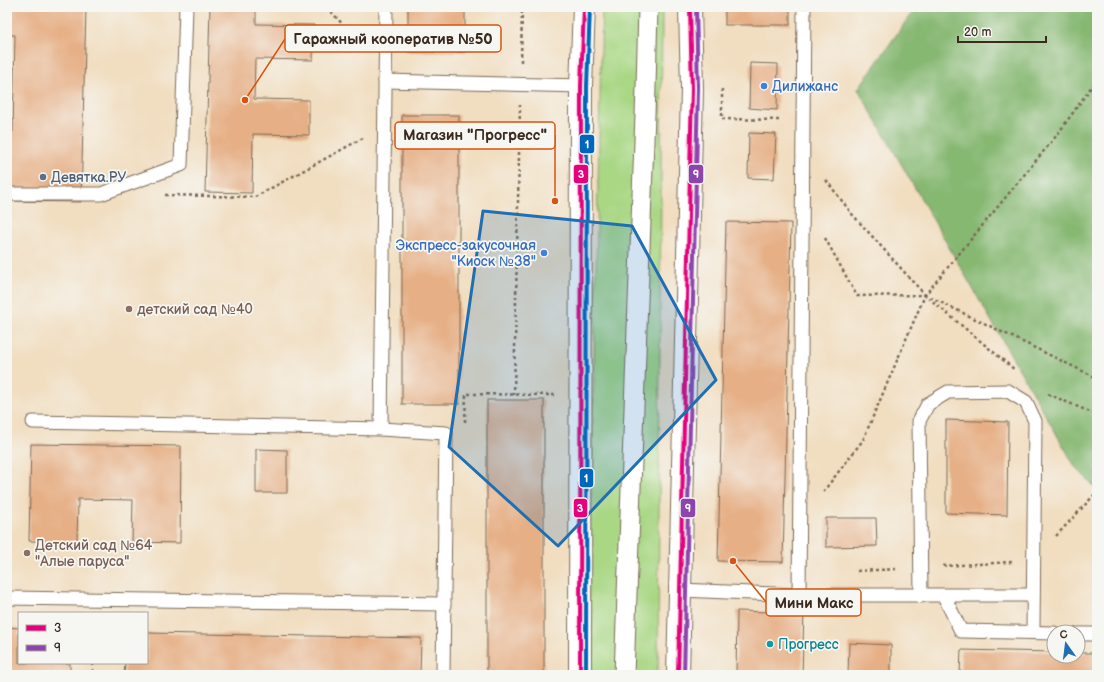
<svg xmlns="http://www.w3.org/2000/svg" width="1104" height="682" font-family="'Balsamiq Sans',sans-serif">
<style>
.green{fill:#a9d784;stroke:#728051}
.forest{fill:#86b872;stroke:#607148}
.building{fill:#e6af85}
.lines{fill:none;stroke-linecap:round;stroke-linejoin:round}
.service-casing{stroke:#7b6956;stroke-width:15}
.pedestrian-casing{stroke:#7b6956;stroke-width:21}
.tertiary-casing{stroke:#7b6956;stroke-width:24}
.path{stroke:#7b6956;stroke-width:2.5;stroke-dasharray:3 3;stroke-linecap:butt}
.service{stroke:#fff;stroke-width:13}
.pedestrian{stroke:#fff;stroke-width:19}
.tertiary{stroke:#fff;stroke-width:22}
.bus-1-casing{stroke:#f6f6f2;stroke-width:7}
.bus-2-casing{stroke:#f6f6f2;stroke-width:7}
.bus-3-casing{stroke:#f6f6f2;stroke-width:7}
.bus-1{stroke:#e5007d;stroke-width:4}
.bus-2{stroke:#8e44ad;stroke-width:4}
.bus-3{stroke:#0065bd;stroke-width:4}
.marked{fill:#1f6fb2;fill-opacity:0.2;stroke:#1f6fb2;stroke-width:3;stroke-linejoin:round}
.shop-dot{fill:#3f7fe0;stroke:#f6f6f2;stroke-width:1.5}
.service-dot{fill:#5c6f8a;stroke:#f6f6f2;stroke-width:1.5}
.education-dot{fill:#8d6e63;stroke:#f6f6f2;stroke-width:1.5}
.culture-dot{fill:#0f9aa8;stroke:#f6f6f2;stroke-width:1.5}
.labels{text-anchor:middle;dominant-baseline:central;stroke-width:3.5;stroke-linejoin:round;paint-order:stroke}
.shop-label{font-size:14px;fill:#366cbe;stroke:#f6f6f2;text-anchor:start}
.service-label{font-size:14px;fill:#4e5e75;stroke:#f6f6f2;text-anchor:start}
.education-label{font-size:14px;fill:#785e54;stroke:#f6f6f2;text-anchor:start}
.culture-label{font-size:14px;fill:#0d838f;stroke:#f6f6f2;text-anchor:start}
.leader{fill:none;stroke:#d7540e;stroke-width:1.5}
.callout-dot{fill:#d7540e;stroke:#f6f6f2;stroke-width:1.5}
.callout{fill:#f6f6f2;stroke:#d7540e;stroke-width:1.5}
.callout-label{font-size:15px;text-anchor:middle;font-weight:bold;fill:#3b2a1e}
.line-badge{stroke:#f6f6f2;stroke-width:1.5}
.badge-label{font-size:11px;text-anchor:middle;font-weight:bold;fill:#fff}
</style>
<rect width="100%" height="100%" fill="#f6f6f2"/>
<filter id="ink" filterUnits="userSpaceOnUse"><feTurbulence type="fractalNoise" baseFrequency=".025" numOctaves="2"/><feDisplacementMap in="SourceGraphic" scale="8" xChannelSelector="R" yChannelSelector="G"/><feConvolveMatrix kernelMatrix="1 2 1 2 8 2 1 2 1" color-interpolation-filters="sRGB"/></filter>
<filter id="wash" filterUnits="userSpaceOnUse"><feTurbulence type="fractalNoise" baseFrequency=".012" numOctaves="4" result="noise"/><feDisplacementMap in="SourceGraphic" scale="16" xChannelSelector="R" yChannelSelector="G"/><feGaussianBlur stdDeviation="0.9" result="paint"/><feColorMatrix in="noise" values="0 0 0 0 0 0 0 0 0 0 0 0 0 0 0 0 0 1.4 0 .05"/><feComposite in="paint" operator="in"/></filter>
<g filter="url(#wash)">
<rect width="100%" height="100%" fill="#f1ddbf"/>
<path class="green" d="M602,7h60l-4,668h-71z"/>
<path class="forest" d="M916,7h181v482l-21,-21 -218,-379z"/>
<g id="blocks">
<g class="building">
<path d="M7,7h79l-5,195 -70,-1v-15h-4v-54h6l2,-97h-8z"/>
<path d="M210,7h46v17l58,1 -1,35 -58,-1 -1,40 55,1v35l-56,-1 -1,59 -47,-1z"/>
<rect x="408" y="7" width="57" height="45"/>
<rect x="725" y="7" width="65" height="18"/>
<path d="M750,63l28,1 -1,46 -28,-2z"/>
<rect x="402" y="115" width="57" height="289"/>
<path d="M749,133l27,1 -2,45 -26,-1z"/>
<path d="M726,222l65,1 -8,339 -65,-1z"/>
<rect x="487" y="400" width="57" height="275"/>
<path d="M946,420l62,2 -1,93 -61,-2z"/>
<path d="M31,444l150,2 -1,97 -48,-1 1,-42 -55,-1 -1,43 -48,-1z"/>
<path d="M256,449l31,1v43h-31z"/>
<path d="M826,518h50l1,28 -51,1z"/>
<path d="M737,611l67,2 -2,62h-66z"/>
<path d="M7,627l12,1v35h51v12h-63z"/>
<path d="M147,633l274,5 -1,37h-296l1,-12h22z"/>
<path d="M849,643l42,2v30h-43z"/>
<path d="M961,650l93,2v4h24v-3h19v22h-137z"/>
</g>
</g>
</g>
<g filter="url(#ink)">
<use href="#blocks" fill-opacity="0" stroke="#7b6956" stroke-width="1"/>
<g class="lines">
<g class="service-casing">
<g id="service">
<path d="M386,7l-5,422 65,4 -3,242"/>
<path d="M385,81l196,5"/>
<path d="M7,194h94l80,-29 5,-158"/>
<path d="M33,422l348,7"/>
<path d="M680,590l119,5 5,-588"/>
<path d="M799,595h234"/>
<path d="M921,596l-2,-175 9,-17 20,-12 60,-1 18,11 9,19 -2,211"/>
<path d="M944,596l17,35 93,2"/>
<path d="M7,598l437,6"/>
<path d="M1078,634h19"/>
</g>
</g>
<g class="pedestrian-casing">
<path id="pedestrian" d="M624,675l22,-587 2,-81"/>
</g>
<g class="tertiary-casing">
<g id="tertiary">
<path d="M580,675l1,-589 3,-79"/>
<path d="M678,675l14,-586 -2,-82"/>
</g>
</g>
<g class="path">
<path d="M327,7l36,40"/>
<path d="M521,62l1,-55"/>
<path d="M722,89v30l59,1"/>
<path d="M826,180l26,34 73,81 90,75"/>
<path d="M165,195l90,2 108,-59"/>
<path d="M825,238l32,58 69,-1"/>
<path d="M930,297l167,81"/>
<path d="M1048,394l49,21"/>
<path d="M514,395l6,-290"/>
<path d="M465,422l1,-28 89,1"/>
<path d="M823,492l40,-52 62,-145 132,-160 40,-56"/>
<path d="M1056,536l41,-44"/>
<path d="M943,566l69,-4"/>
<path d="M857,571l41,-2"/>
<path d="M93,663v12"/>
</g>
<use href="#service" class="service"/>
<use href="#pedestrian" class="pedestrian"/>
<use href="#tertiary" class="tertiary"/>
<g class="bus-1-casing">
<g id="bus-1">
<path d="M580,675l1,-589 3,-79"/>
<path d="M678,675l14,-586 -2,-82"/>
</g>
</g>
<g class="bus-2-casing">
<path id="bus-2" d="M684,675l14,-586 -2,-82"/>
</g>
<g class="bus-3-casing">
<path id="bus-3" d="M586,675l1,-589 3,-79"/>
</g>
<use href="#bus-1" class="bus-1"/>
<use href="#bus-2" class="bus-2"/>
<use href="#bus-3" class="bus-3"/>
</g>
</g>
<path class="marked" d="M483,211l149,15 84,154 -158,166 -109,-99z"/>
<g class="shop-dot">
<circle cx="764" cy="86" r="4"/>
<circle cx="544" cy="253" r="4"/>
</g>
<circle class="service-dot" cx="43" cy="177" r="4"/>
<g class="education-dot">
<circle cx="129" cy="309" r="4"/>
<circle cx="27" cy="553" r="4"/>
</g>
<circle class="culture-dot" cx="770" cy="644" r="4"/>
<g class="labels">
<g class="shop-label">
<text x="772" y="86">Дилижанс</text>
<text x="536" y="245" text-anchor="end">Экспресс-закусочная<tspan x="536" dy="16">"Киоск №38"</tspan></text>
</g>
<g class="service-label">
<text x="51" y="177">Девятка.РУ</text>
</g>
<g class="education-label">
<text x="137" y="309">детский сад №40</text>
<text x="35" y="545">Детский сад №64<tspan x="35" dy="16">"Алые паруса"</tspan></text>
</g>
<g class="culture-label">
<text x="778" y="644">Прогресс</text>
</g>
</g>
<path class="leader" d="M245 100L285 39M555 201L555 135M733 561L766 602"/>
<g class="callout-dot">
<circle cx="245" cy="100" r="4"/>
<circle cx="555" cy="201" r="4"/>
<circle cx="733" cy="561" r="4"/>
</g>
<g class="callout">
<rect x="285" y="25" width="216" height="27" rx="4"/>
<rect x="395" y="122" width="160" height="27" rx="4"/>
<rect x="766" y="589" width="95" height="27" rx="4"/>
</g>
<g class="callout-label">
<text x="393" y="44">Гаражный кооператив №50</text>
<text x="475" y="140">Магазин "Прогресс"</text>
<text x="814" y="608">Мини Макс</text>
</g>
<g class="line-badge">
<rect x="579" y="134" width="16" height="20" rx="4" fill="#0065bd"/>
<rect x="573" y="164" width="16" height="20" rx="4" fill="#e5007d"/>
<rect x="688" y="164" width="16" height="20" rx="4" fill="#8e44ad"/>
<rect x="579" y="468" width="15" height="20" rx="4" fill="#0065bd"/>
<rect x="573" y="498" width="15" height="20" rx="4" fill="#e5007d"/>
<rect x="680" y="498" width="16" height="20" rx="4" fill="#8e44ad"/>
</g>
<g class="badge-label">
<text x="587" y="148">1</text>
<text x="581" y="178">3</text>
<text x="696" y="178">9</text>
<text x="586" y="482">1</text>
<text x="580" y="512">3</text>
<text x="688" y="512">9</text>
</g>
<rect width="1104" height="682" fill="none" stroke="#f6f6f2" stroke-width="24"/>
<rect x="18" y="612" width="130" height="52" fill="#f6f6f2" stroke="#aba49d"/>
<rect x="26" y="625" width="20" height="6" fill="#e5007d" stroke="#aba49d"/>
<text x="54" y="632" font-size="12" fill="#3b2a1e">3</text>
<rect x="26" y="645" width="20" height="6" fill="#8e44ad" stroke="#aba49d"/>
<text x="54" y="652" font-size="12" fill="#3b2a1e">9</text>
<g transform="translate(1066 644) rotate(346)"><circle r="19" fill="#f6f6f2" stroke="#aba49d"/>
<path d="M0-3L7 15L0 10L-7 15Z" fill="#1f6fb2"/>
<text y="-6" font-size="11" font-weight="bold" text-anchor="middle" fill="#3b2a1e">С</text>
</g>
<path d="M958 36v6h88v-6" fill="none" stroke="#3b2a1e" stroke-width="2"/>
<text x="964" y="36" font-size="12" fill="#3b2a1e" stroke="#f6f6f2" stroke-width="3" paint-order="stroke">20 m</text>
</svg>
